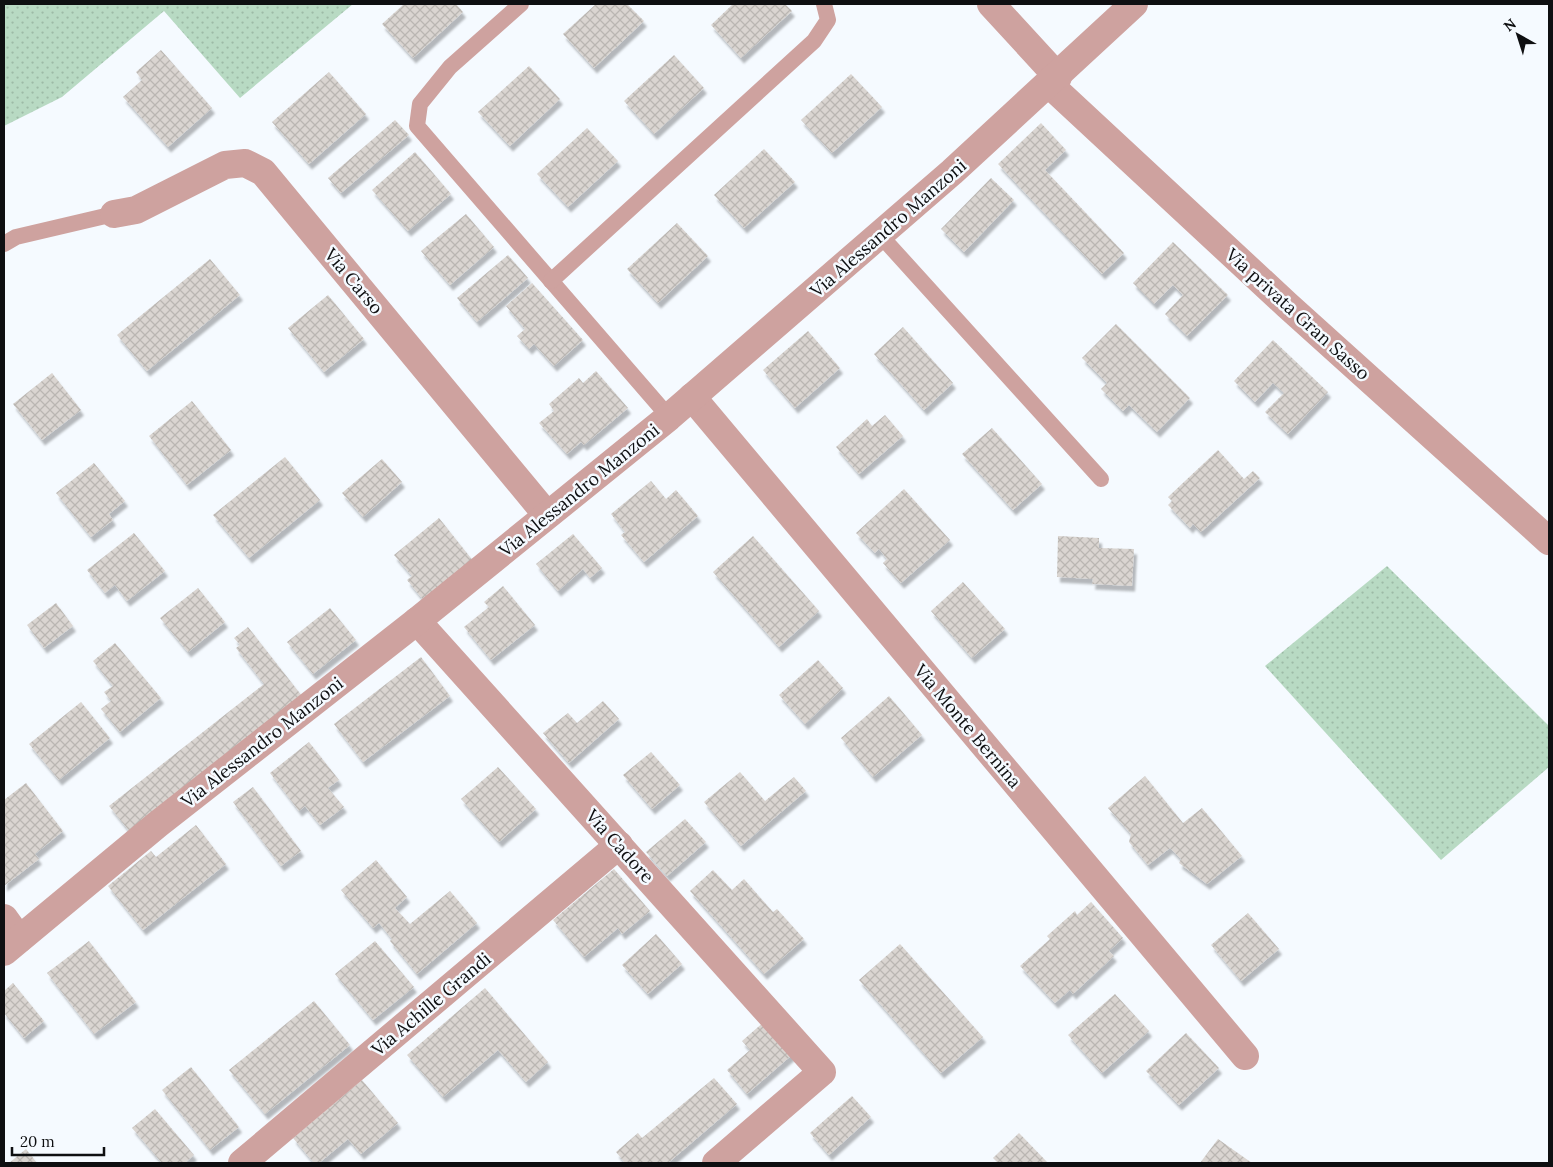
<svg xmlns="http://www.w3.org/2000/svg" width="1553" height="1167" font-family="Lora,serif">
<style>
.grass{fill:url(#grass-dots)}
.building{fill:url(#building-cross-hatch);filter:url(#shadow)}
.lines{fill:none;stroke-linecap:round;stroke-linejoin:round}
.lane{stroke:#cea29f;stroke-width:16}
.street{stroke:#cea29f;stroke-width:28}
.labels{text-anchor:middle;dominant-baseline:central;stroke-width:5;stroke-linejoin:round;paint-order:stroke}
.street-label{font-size:18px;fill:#0e0f11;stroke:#f5faff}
</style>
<defs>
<pattern id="grass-dots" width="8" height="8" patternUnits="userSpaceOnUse" patternTransform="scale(1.25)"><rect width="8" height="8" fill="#b8dac3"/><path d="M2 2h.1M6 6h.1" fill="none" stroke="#9dbaa6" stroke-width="1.8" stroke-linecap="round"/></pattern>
<pattern id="building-cross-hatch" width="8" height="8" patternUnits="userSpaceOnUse" patternTransform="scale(1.25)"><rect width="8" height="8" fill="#dad5d1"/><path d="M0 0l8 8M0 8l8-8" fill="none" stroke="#bab6b2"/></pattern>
<filter id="shadow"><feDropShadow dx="3" dy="5.5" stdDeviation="1" flood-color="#0004"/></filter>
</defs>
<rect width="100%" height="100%" fill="#f5faff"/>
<g class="grass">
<path d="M4,4h349l-113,94 -76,-87 -102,86 -58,29z"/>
<path d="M1387,566l162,160v41l-108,93 -176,-194z"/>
</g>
<g class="building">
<path d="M404,4h52l7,8 -50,46 -31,-34z"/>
<path d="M596,4h31l17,17 -50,47 -31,-34z"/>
<path d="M733,4h52l7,7 -51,47 -30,-33z"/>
<path d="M161,50l51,58 -44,39 -45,-50 19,-17 -6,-8z"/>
<path d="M674,55l30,33 -50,46 -30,-33z"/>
<path d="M529,66l31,33 -50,47 -32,-34z"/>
<path d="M329,72l37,42 -57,50 -37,-42z"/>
<path d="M851,74l31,33 -50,46 -31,-33z"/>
<path d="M395,120l14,15 -68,58 -13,-15z"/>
<path d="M1041,123l25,27 -21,20 79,83 -22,21 -104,-110z"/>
<path d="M587,128l31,33 -50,46 -31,-33z"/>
<path d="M764,149l31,33 -51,46 -30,-33z"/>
<path d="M415,152l36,42 -43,37 -36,-41z"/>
<path d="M991,178l23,22 -50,52 -23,-23z"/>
<path d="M466,214l28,33 -44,38 -29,-34z"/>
<path d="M677,223l31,33 -50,47 -31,-34z"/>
<path d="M1173,242l55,53 -41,41 -22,-22 18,-19 -10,-10 -19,19 -21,-21z"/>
<path d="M508,255l20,23 -51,44 -20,-24z"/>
<path d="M210,259l30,36 -93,76 -30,-36z"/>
<path d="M532,283l51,57 -29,26 -20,-22 -5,5 -12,-13 8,-7 -19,-23z"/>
<path d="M328,295l36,44 -40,33 -36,-44z"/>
<path d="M1116,324l74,74 -33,34 -28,-27 -6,6 -22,-22 6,-6 -25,-25z"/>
<path d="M903,327l50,56 -29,27 -50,-56z"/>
<path d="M808,331l32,37 -45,40 -32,-38z"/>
<path d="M1273,340l55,52 -40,42 -23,-22 19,-19 -11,-10 -18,19 -21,-21z"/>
<path d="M596,371l32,37 -44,37 -3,-3 -14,12 -28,-31 15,-12 -5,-7 30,-26 4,5z"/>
<path d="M52,373l29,37 -39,30 -29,-36z"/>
<path d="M192,401l39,49 -44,35 -38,-49z"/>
<path d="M885,415l18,21 -44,38 -23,-27 31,-28 5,7z"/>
<path d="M992,428l50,56 -29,26 -51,-56z"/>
<path d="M1218,450l26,29 9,-8 7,7 -59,54 -8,-8 -3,4 -22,-23 4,-4 -4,-4z"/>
<path d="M285,457l35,43 -71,58 -36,-43z"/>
<path d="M382,459l20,23 -39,35 -21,-24z"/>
<path d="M94,463l31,38 -16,13 4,6 -22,17 -35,-44z"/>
<path d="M651,481l15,18 10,-9 22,26 -54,46 -23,-27 4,-3 -14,-18z"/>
<path d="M904,489l46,51 -49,43 -18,-20 4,-4 -8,-10 -4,4 -19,-20z"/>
<path d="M439,518l35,44 -49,40 -18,-22 5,-4 -18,-21z"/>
<path d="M134,533l31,38 -38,30 -12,-16 -10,8 -18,-23z"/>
<path d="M573,534l29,34 -12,10 -7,-9 -25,22 -22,-27z"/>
<path d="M753,536l66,75 -40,36 -66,-75z"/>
<path d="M1058,536l41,2v10l35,1 -2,37 -40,-2 1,-5 -36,-2z"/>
<path d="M963,582l42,47 -33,29 -41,-47z"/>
<path d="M503,586l32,39 -44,35 -27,-33 25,-20 -5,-5z"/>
<path d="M198,588l27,34 -37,30 -28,-34z"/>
<path d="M56,603l17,23 -29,22 -17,-23z"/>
<path d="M330,608l26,32 -43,34 -26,-32z"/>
<path d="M248,627l54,69 -172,136 -21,-26 155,-122 -28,-36 4,-3 -6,-7z"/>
<path d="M115,643l46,55 -41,34 -19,-23 10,-8 -7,-9 9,-6 -20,-25z"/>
<path d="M421,657l29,39 -87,66 -29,-38z"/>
<path d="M818,660l25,28 -38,36 -26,-29z"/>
<path d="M889,696l33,39 -49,42 -32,-39z"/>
<path d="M603,701l16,18 -50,44 -26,-30 25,-20 9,10z"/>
<path d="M81,702l29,36 -51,42 -30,-36z"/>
<path d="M309,742l30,38 -11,8 16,19 -24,18 -15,-19 -6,5 -29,-38z"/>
<path d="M651,752l29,33 -28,24 -29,-34z"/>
<path d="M498,767l38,42 -37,33 -38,-43z"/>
<path d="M740,772l25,29 29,-24 12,14 -65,55 -37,-44z"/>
<path d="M1145,776l38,47 19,-15 40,48 -35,28 -28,-21 2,-4 -11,-11 -22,17 -19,-23 2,-8 -23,-26z"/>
<path d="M26,783l37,48 -28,23 4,5 -35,27v-86z"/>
<path d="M253,787l48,64 -20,15 -48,-64z"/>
<path d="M685,819l21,23 -39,34 -21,-24z"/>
<path d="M196,825l30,39 -83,66 -35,-44 43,-35 5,6z"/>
<path d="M376,860l31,37 -12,11 15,16 40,-33 27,32 -60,51 -27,-33 2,-2 -13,-16 -6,5 -32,-38z"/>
<path d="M614,869l36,42 -28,23 -4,-6 -34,29 -31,-37z"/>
<path d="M713,870l19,20 12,-11 29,33 4,-3 27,30 -40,35 -74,-83z"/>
<path d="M1091,902l32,36 -14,13 5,5 -41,38 -3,-4 -15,13 -35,-37 30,-27 -3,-3 28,-25 2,4z"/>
<path d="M1248,913l31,36 -38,32 -30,-36z"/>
<path d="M656,934l26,30 -34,30 -26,-29z"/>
<path d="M89,941l47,61 -42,32 -47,-61z"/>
<path d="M375,941l39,46 -41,33 -38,-46z"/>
<path d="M900,944l83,93 -42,36 -82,-93z"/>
<path d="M13,983l31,38 -20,17 -20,-25v-22z"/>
<path d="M485,988l63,74 -22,20 -28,-32 -55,47 -36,-42z"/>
<path d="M1115,994l34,37 -47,42 -34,-38z"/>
<path d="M314,1001l36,44 -85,69 -36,-44z"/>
<path d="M765,1021l28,33 -46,40 -20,-24 23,-20 -8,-9z"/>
<path d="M1186,1033l33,35 -40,37 -33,-34z"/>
<path d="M191,1067l48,60 -29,23 -48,-60z"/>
<path d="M714,1078l23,26 -69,59h-43l-9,-11 22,-19 4,5z"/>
<path d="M362,1080l36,43 -37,31 -13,-15 -29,24h-5l-21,-25z"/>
<path d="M852,1096l19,21 -42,38 -19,-22z"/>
<path d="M155,1109l39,46 -9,8h-23l-30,-35z"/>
<path d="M1019,1133l29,30h-50l-5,-5z"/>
<path d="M1218,1139l34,24h-52z"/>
<path d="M26,1149l11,14h-28z"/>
</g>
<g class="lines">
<g class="lane">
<path d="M521,4l-71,63 -30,37 -3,22 252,291"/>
<path d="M880,235l221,244"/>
<path d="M4,244l12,-7 98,-23"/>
<path d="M551,281l263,-240 14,-21 -4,-16"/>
</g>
<g class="street">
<path d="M991,4l67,73"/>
<path d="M1049,84l238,221 262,236"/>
<path d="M114,214l22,-4 89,-45 20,-2 18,9 284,343"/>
<path d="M692,397l553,659"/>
<path d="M417,621l405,451 -106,91"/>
<path d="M4,918l15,21"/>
<path d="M4,952l154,-128 259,-203 252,-204 283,-245 182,-168"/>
<path d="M242,1163l377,-318"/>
</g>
</g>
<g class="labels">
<g class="street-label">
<text transform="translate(888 228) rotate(-41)">Via Alessandro Manzoni</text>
<text transform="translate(354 281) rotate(50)">Via Carso</text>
<text transform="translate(1298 314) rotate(42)">Via privata Gran Sasso</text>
<text transform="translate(579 490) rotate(-39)">Via Alessandro Manzoni</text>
<text transform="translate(968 726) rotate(50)">Via Monte Bernina</text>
<text transform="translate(262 742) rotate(-38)">Via Alessandro Manzoni</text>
<text transform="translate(620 846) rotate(48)">Via Cadore</text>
<text transform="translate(431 1004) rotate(-40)">Via Achille Grandi</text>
</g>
</g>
<rect width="1553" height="1167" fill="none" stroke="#0e0f11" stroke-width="10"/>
<g transform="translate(1518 35) rotate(321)" stroke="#f5faff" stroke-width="4" paint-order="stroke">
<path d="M0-4L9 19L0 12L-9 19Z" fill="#0e0f11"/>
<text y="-8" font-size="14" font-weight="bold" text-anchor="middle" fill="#0e0f11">N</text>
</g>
<path d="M12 1147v8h92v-8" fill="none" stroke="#0e0f11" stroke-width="2.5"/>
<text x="20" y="1147" font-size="15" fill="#0e0f11" stroke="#f5faff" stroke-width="4" paint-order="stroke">20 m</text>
</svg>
